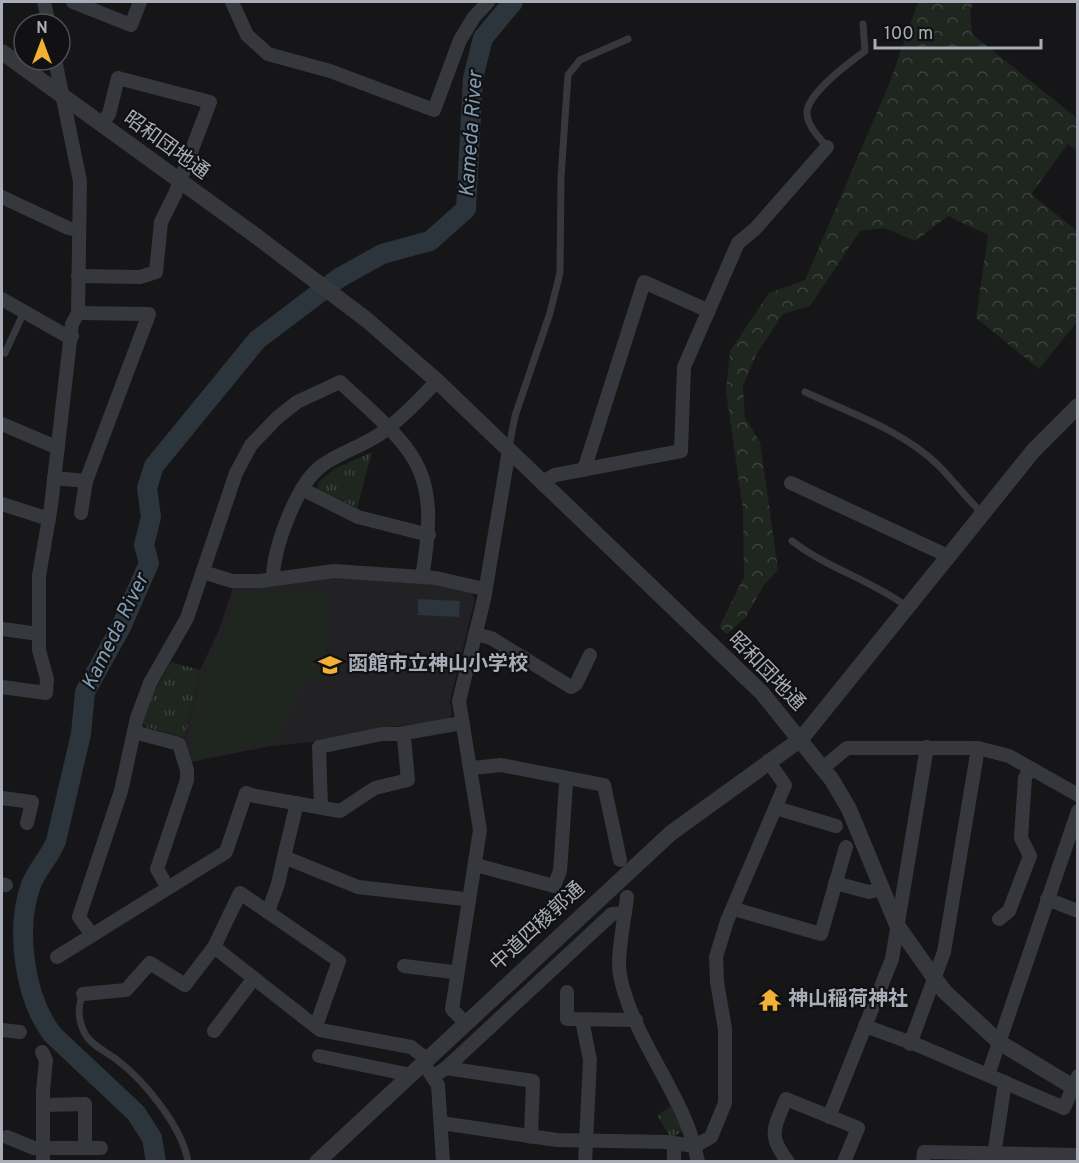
<svg xmlns="http://www.w3.org/2000/svg" width="1079" height="1163" font-family="Overpass,'Noto Sans JP',sans-serif">
<style>
.built{fill:#222225}
.grass{fill:url(#grass-tufts)}
.forest{fill:url(#forest-crowns)}
.pitch{fill:#1e261f}
.water{fill:#2c353c}
.lines{fill:none;stroke-linecap:round;stroke-linejoin:round}
.river{stroke:#2c353c;stroke-width:20}
.service{stroke:#37383d;stroke-width:7}
.minor{stroke:#37383d;stroke-width:14}
.tertiary{stroke:#37383d;stroke-width:16}
.labels{text-anchor:middle;dominant-baseline:central;stroke-width:4.5;stroke-linejoin:round;paint-order:stroke}
.street-label{font-size:20px;fill:#a8adb8;stroke:#111113}
.poi-label{font-size:20px;font-weight:bold;fill:#a8adb8;stroke:#111113;text-anchor:start}
.water-label{font-size:21px;font-style:italic;fill:#7f9bb3;stroke:#111113}
</style>
<defs>
<pattern id="grass-tufts" width="24" height="20" patternUnits="userSpaceOnUse" patternTransform="scale(1.5)"><rect width="24" height="20" fill="#1e261f"/><path d="M3 7l-1-3M5 7V3M7 7l1-3M15 17l-1-3M17 17v-4M19 17l1-3" fill="none" stroke="#3c433d"/></pattern>
<pattern id="forest-crowns" width="20" height="18" patternUnits="userSpaceOnUse" patternTransform="scale(1.5)"><rect width="20" height="18" fill="#1e261f"/><path d="M2 6a3 3 0 1 1 6 0M12 15a3 3 0 1 1 6 0" fill="none" stroke="#3c433d"/></pattern>
</defs>
<rect width="100%" height="100%" fill="#161618"/>
<path class="built" d="M334,577l103,8 34,7 4,7 -25,102 2,13 -4,6 -66,8 -70,14 -41,4 -80,16 -6,-22 15,-70 18,-38 15,-44z"/>
<g class="grass">
<path d="M372,452l-15,56 -39,-19v-6l16,-14z"/>
<path d="M171,662l29,8 -15,68 -39,-11 -3,-4 11,-31z"/>
<path d="M672,1106l12,24 -11,7 -4,-1 -12,-21z"/>
</g>
<path class="forest" d="M918,2h55l-3,10 2,22 105,84v33l-9,-7 -37,50 46,37v91l-38,47 -63,-51 12,-83 -40,-19 -33,25 -31,-13 -24,3 -50,75 -27,8 -27,41 -13,31 2,32 15,24 18,128 -14,15 -18,32 -19,17 -8,-7 25,-50 -1,-67 -17,-119 4,-40 39,-58 36,-13 85,-198z"/>
<path class="pitch" d="M329,591l-6,87 -20,5 -27,58 -79,18 -7,-22 16,-73 16,-27 17,-45z"/>
<path class="water" d="M418,599l42,2 -1,16 -41,-2z"/>
<g class="lines">
<path class="river" d="M156,1162l-4,-24 -16,-25 -83,-78c-29,-37 -38,-106 -22,-150 6,-16 19,-28 25,-44l25,-107 4,-42 36,-65 28,-64 -5,-18 7,-28 -4,-29 7,-22 103,-126 82,-62 43,-24 48,-13 36,-32 7,-131 10,-40 30,-36"/>
<g class="service">
<path d="M827,147c-8,-10 -21,-22 -20,-36 3,-20 43,-49 58,-60l-2,-27"/>
<path d="M5,353l19,-41"/>
<path d="M805,392c45,21 97,38 133,73 16,16 28,33 44,48"/>
<path d="M509,447l6,-31 35,-103 10,-40 1,-96 7,-102 12,-15 48,-21"/>
<path d="M792,541c35,27 79,39 114,65"/>
<path d="M83,994c-6,14 -5,26 2,40 7,12 22,18 32,26 27,20 66,68 71,102"/>
</g>
<g class="minor">
<path d="M44,2l5,22"/>
<path d="M73,2l58,23 9,-23"/>
<path d="M232,2l15,33 21,19 62,17 104,39 26,-70 14,-23 14,-15"/>
<path d="M2,197l66,31 10,2"/>
<path d="M78,276l62,1 16,-5 5,-50 14,-28 35,-92 -92,-24 -9,36 -7,10"/>
<path d="M2,299l63,36 7,1"/>
<path d="M2,424l56,24"/>
<path d="M584,470l60,-188 65,29"/>
<path d="M54,478l32,3 63,-167 -71,-1"/>
<path d="M542,482l13,-7 126,-24 3,-84 54,-124 17,-14 72,-82"/>
<path d="M791,483l157,73"/>
<path d="M302,489l56,28 71,18"/>
<path d="M2,504l47,15"/>
<path d="M81,513l5,-32"/>
<path d="M203,572l29,9h28l74,-10 102,7 48,11"/>
<path d="M273,579c0,-30 23,-93 47,-112 18,-14 41,-20 60,-33 21,-15 39,-34 57,-53"/>
<path d="M2,629l37,5"/>
<path d="M475,634l16,4 80,49 5,-3 14,-29"/>
<path d="M2,687l44,6 1,-14 -8,-29v-74l12,-70 21,-182 6,-11 2,-132 -25,-121"/>
<path d="M134,732l45,12 8,26v10l-30,89 11,19"/>
<path d="M399,734l57,-10"/>
<path d="M824,767l23,-19h131l31,8 69,39"/>
<path d="M472,768l29,-3 103,20 16,75"/>
<path d="M2,798l30,4 -5,21"/>
<path d="M776,808l60,18"/>
<path d="M284,857l13,-54"/>
<path d="M476,865l78,21 6,-15 6,-87"/>
<path d="M835,883l34,9 13,-3"/>
<path d="M2,884l4,1"/>
<path d="M627,897c-2,20 -11,61 -7,78 13,67 66,120 78,187"/>
<path d="M1047,899l31,12"/>
<path d="M734,909l87,25 25,-87"/>
<path d="M268,912l10,-28 6,-27 74,30 106,12"/>
<path d="M999,919l10,-8 21,-55 -9,-18 4,-60 5,-9"/>
<path d="M92,935l-13,-18 42,-126 16,-73 13,-35 37,-65 49,-145 15,-28 26,-27 20,-16 43,-20c77,71 101,85 82,195"/>
<path d="M214,947l106,83 91,17 17,13"/>
<path d="M57,957l169,-105 20,-59 9,3 85,15 35,-23 33,-8 -4,-42 -5,-4h-17l-63,13 2,61"/>
<path d="M404,966l49,6"/>
<path d="M567,992v27l69,1"/>
<path d="M83,994l43,-4 24,-27 35,22 29,-38 26,-54 99,68 -23,65"/>
<path d="M582,1020l8,40 -5,102"/>
<path d="M466,1024l-14,-15 28,-179 -21,-129 25,-102 25,-149"/>
<path d="M865,1026l55,20 144,62 14,-32"/>
<path d="M2,1030l18,2"/>
<path d="M214,1031l40,-53"/>
<path d="M910,1044l34,-92 34,-204"/>
<path d="M42,1052l4,8 -3,31v71"/>
<path d="M319,1056l92,19"/>
<path d="M446,1068l166,-154 13,-1"/>
<path d="M428,1070l10,15 5,77"/>
<path d="M988,1075l90,-264"/>
<path d="M434,1076l12,-8 87,13 -2,56"/>
<path d="M43,1105l42,-1v44"/>
<path d="M829,1117l63,-158 35,-212"/>
<path d="M441,1123l116,17 109,2 29,4 16,-9 14,-34v-74l-8,-47 -1,-25 11,-36 58,-136 -17,-24"/>
<path d="M7,1137l27,11h67"/>
<path d="M674,1145v17"/>
<path d="M788,1162c-21,-27 -14,-34 -2,-63l72,29 -14,34"/>
<path d="M923,1162l1,-10 154,3"/>
<path d="M993,1162l12,-80"/>
</g>
<g class="tertiary">
<path d="M2,52l250,181 115,87 70,61 325,312 70,87 17,29 48,116 38,54 10,13 54,50 79,48"/>
<path d="M317,1162l354,-329 130,-94 233,-289 44,-44"/>
</g>
</g>
<defs>
<g id="school-bare" transform="scale(1.8)"><path d="M0-5L7-2L0 1L-7-2ZM-4 1L0 2.5L4 1V4Q0 6-4 4Z" fill="#f2b134" stroke="#111113" stroke-width="2.5" paint-order="stroke"/></g>
<g id="temple-bare" transform="scale(1.8)"><path d="M0-6L5-2H3V0L6.5 2.5H4V6H1.5V3h-3V6H-4V2.5H-6.5L-3 0V-2H-5Z" fill="#f2b134" stroke="#111113" stroke-width="2.5" paint-order="stroke"/></g>
</defs>
<g fill-rule="evenodd">
<use href="#school-bare" x="330" y="665"/>
<use href="#temple-bare" x="770" y="1000"/>
</g>
<g class="labels">
<g class="street-label">
<text transform="translate(166 146) rotate(36)">昭和団地通</text>
<text transform="translate(766 672) rotate(46)">昭和団地通</text>
<text transform="translate(538 927) rotate(-43)">中道四稜郭通</text>
</g>
<g class="poi-label">
<text x="348" y="665">函館市立神山小学校</text>
<text x="788" y="1000">神山稲荷神社</text>
</g>
<g class="water-label">
<text transform="translate(472 134) rotate(-86)">Kameda River</text>
<text transform="translate(116 632) rotate(-64)">Kameda River</text>
</g>
</g>
<rect width="1079" height="1163" fill="none" stroke="#a8adb8" stroke-width="6"/>
<g transform="translate(42 42)"><circle r="28" fill="#111113" stroke="#4d4f55" stroke-width="1.5"/>
<path d="M0-4.5L10 22L0 15L-10 22Z" fill="#f2b134"/>
<text y="-9" font-size="16" font-weight="bold" text-anchor="middle" fill="#a8adb8">N</text>
</g>
<path d="M875 39v9h166v-9" fill="none" stroke="#a8adb8" stroke-width="3"/>
<text x="884" y="39" font-size="18" fill="#a8adb8" stroke="#111113" stroke-width="4.5" paint-order="stroke">100 m</text>
</svg>
